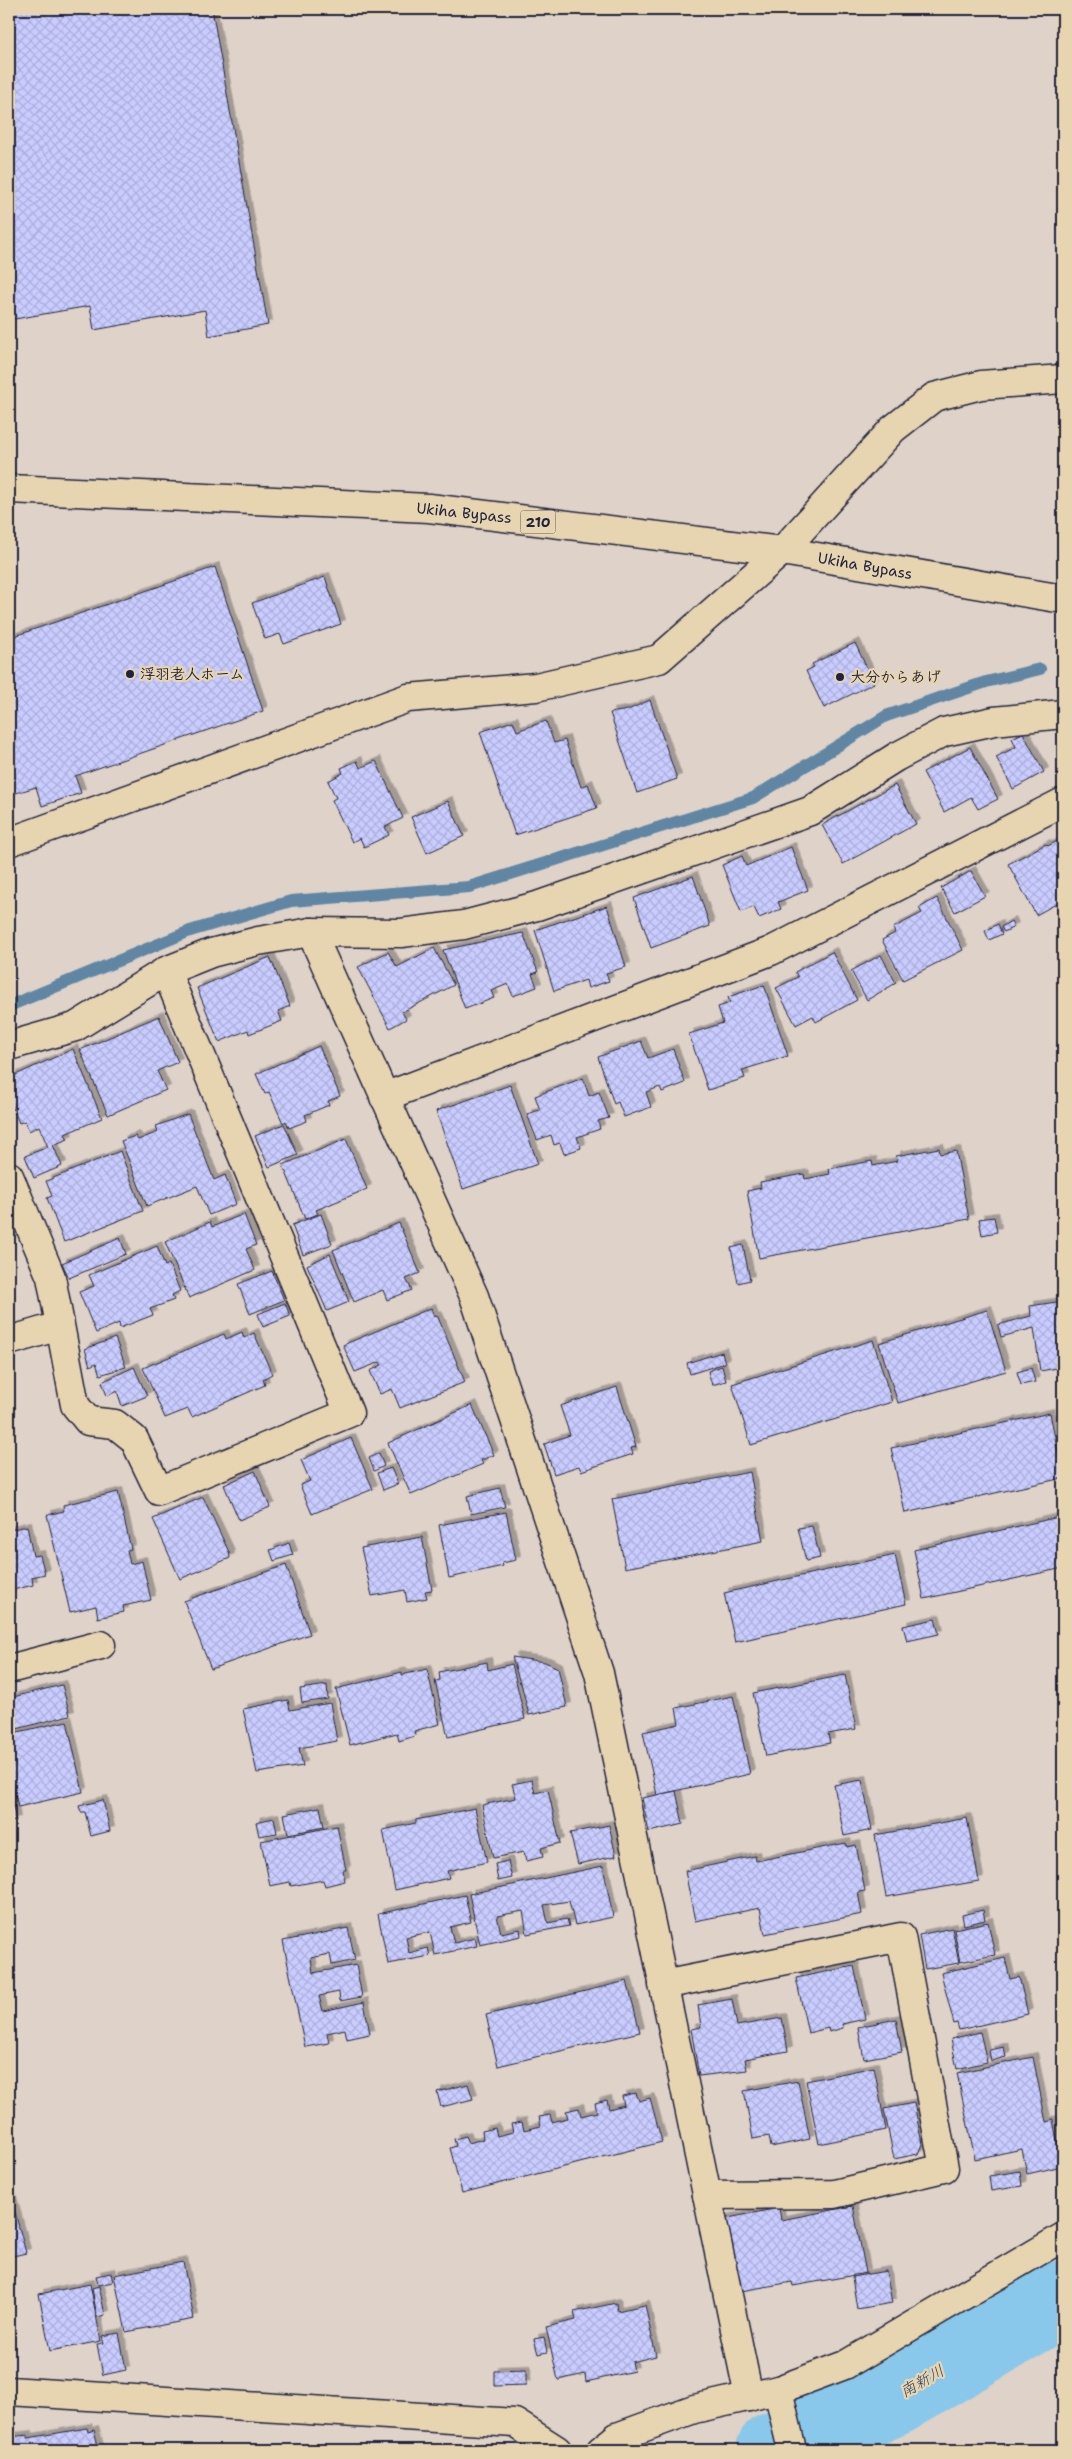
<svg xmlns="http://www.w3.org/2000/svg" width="1072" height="2459" font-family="'Shantell Sans','Klee One',sans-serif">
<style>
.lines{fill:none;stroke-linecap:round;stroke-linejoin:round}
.stream{stroke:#6086a4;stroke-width:12}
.river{stroke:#89c8ea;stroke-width:76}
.building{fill:url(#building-cross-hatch);stroke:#22223b;filter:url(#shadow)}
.street-casing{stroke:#22223b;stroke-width:31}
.highway-casing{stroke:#22223b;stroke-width:31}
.street{stroke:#e7d5b2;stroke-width:28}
.highway{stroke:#e7d5b2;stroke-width:28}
.poi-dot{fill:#22223b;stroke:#e7d5b2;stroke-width:2}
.labels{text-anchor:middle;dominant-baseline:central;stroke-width:4.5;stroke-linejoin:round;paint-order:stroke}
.shield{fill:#e7d5b2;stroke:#5d585f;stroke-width:1}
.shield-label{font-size:14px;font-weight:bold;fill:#22223b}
.street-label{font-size:15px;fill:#22223b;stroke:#e7d5b2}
.poi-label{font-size:15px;font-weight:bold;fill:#22223b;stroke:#e7d5b2;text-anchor:start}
.water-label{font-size:16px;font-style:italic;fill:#37435e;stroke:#e7d5b2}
</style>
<defs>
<pattern id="building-cross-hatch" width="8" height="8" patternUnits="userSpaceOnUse" patternTransform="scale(1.25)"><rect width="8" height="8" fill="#c9ccfe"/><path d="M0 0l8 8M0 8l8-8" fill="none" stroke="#acafdb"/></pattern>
<filter id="shadow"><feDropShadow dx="4.5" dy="-4.5" stdDeviation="0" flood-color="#0004"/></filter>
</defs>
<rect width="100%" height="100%" fill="#ded2c9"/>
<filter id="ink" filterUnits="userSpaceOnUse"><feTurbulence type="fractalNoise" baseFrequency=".02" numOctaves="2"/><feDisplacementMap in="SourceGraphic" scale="10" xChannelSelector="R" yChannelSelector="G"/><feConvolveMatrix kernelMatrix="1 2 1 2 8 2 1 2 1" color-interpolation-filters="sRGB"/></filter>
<g filter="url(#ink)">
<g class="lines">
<path class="stream" d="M9,1006l181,-75 101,-30 178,-14 284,-89 133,-82 100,-34 54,-13"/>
<path class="river" d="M774,2450l120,-52 169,-100"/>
</g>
<g class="building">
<path d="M9,9h203l56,316 -59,11 -4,-26 -111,20 -4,-24 -81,14z"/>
<path d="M215,567l48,144 -188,65 6,17 -39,13 -6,-19 -27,8v-157z"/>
<path d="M325,577l16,47 -57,20 -4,-10 -15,5 -13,-36z"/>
<path d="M855,643l19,40 -50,25 -18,-37 8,-4 -2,-3z"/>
<path d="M650,700l27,79 -40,14 -27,-80 18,-3z"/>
<path d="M513,721l4,10 29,-10 8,22 11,-3 16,47 7,-3 9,24 -82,27 -35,-103z"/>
<path d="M1023,733l21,39 -31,17 -17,-32 20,-10 -4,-9z"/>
<path d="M970,747l28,52 -20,10 -7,-12 -27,15 -21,-40z"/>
<path d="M357,761l3,7 16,-7 27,57 -18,9 4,8 -25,12 -4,-9 -8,4 -20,-42 4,-2 -8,-17 15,-8 -2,-5z"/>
<path d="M895,785l21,39 -73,40 -21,-39z"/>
<path d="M448,801l16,35 -37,17 -16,-36z"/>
<path d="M1063,838v62l-27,15 -28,-51 38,-20 2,2z"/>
<path d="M791,847l17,43 -30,12 3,7 -22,9 -5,-11 -13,5 -19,-47 20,-9 4,10z"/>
<path d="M971,871l14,25 -30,16 -14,-24z"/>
<path d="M693,876l17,50 -59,22 -17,-50z"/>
<path d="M937,898l26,52 -60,30 -21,-40 13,-7 -2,-5 29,-15 -3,-5z"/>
<path d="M607,906l19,61 -20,6 3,8 -21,7 -2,-8 -32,11 -19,-61z"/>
<path d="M1011,921l3,6 -10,5 -3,-5z"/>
<path d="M998,924l4,10 -13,6 -4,-9z"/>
<path d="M523,933l15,39 -6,2 5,13 -24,9 -5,-12 -17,7 3,7 -29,11 -22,-59z"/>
<path d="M434,948l20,37 -52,27 4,7 -16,9 -32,-61 30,-15 9,15z"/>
<path d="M832,952l25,48 -41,22 -3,-6 -17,9 -20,-37 22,-11 -3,-5z"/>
<path d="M881,955l15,28 -29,17 -16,-29z"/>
<path d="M270,957l20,49 -12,5 4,10 -33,13 -1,-4 -29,12 -22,-54z"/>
<path d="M764,985l24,71 -46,14 3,8 -37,12 -19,-56 34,-11 -5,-16 12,-4 -2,-6z"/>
<path d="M159,1016l19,46 -21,9 9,19 -58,25 -28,-65z"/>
<path d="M641,1041l7,17 25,-9 12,34 -23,9 -2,-5 -14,5 5,15 -27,10 -6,-15 -4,2 -16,-47z"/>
<path d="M319,1046l21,50 -12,5 1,4 -24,10 2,6 -18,7 -3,-7 -3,2 -14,-31 -4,2 -9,-20z"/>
<path d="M73,1049l29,69 -37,16 3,5 -15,6 9,21 -28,12 -9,-22 23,-9 -9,-21 -10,5 -4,-10 -6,2 -7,-17 -3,1v-17l2,-1 -2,-11z"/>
<path d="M583,1078l6,18 10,-4 10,26 -11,3 2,8 -23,8 4,11 -17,6 -4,-11 -6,2 -3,-10 -14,5 -10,-26 13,-4 -5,-14z"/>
<path d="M510,1085l28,79 -75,25 -27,-78z"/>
<path d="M188,1114l26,66 11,-5 11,29 -27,11 -12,-29 -50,20 -26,-65 14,-5 3,4 20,-8 -2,-6z"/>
<path d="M284,1124l14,31 -29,12 -14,-31z"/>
<path d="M346,1139l21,50 -51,21 2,4 -13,5 -22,-54z"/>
<path d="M939,1148l1,6 16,-3 13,68 -210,39 -12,-67 14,-3 -1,-6 44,-8 1,5 25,-5 -1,-5 43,-8 1,5 24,-5 -1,-5z"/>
<path d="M120,1151l23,60 -79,31 -17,-44 5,-2 -6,-15z"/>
<path d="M244,1214l12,31 -10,4 9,21 -66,28 -24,-56 45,-20 2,5z"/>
<path d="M321,1214l11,30 -29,11 -11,-30z"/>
<path d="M994,1217l3,15 -15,3 -3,-16z"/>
<path d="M399,1223l21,50 -14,6 6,11 -25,10 -4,-10 -29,12 -21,-52z"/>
<path d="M120,1238l6,16 -57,24 -7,-15z"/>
<path d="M743,1245l7,35 -12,3 -7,-35z"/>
<path d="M157,1246l8,20 4,-2 11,27 -8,4 2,5 -24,9 3,6 -33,13 -1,-5 -23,10 -17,-41 15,-6 -5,-11z"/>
<path d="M330,1254l19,48 -22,9 -20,-46z"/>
<path d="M272,1271l12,29 -34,14 -12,-30z"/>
<path d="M1063,1301v66l-23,4 -6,-43 -33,9 -3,-12 33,-9 -1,-10z"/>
<path d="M285,1303l5,13 -27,11 -5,-13z"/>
<path d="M431,1308l3,8 3,-1 28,67 -65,26 -8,-19 -12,5 -10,-23 12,-6 -2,-3 -25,10 -12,-27z"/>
<path d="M987,1310l19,61 -108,32 -19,-60z"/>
<path d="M242,1332l2,6 10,-5 18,41 -9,5 2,6 -73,32 -4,-8 -23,9 -22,-50 81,-34 2,5z"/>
<path d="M115,1338l11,29 -26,8 -4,-12 -6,3 -5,-17z"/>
<path d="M873,1340l19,62 -141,43 -19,-61z"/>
<path d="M722,1352l3,11 -35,11 -3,-11z"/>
<path d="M722,1366l4,15 -14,4 -4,-14z"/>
<path d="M134,1367l13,29 -25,10 -5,-15 -10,5 -5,-14z"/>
<path d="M1031,1368l4,14 -14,3 -4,-13z"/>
<path d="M617,1387l19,60 -5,1 2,6 -52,17 -2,-5 -25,8 -10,-30 26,-9 -10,-29z"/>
<path d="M472,1405l22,50 -13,5 2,4 -72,31 -23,-52z"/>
<path d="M1050,1413l13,65 -158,35 -14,-65z"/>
<path d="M351,1438l22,51 -61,25 -12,-29 10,-4 -9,-21z"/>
<path d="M379,1453l5,13 -10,5 -5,-13z"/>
<path d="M391,1468l7,16 -15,6 -6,-17z"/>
<path d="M255,1471l15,36 -31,13 -15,-35z"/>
<path d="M750,1472l13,69 -138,27 -13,-69z"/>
<path d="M500,1488l5,19 -34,7 -4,-18z"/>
<path d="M118,1492l13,57 -4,1 3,14 12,-3 9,39 -28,6 1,6 -26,6 -2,-12 -26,6 -23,-97 17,-4 -1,-6z"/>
<path d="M203,1497l26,55 1,6 -50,21 -27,-60z"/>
<path d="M506,1512l10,48 -14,3 1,3 -54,12 -10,-53z"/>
<path d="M1063,1516v52l-139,31 -10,-49z"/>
<path d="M27,1526l6,30 7,-1 5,19 -13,3 1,8 -24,6v-61z"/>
<path d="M812,1526l8,32 -14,3 -8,-33z"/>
<path d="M422,1537l10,53 -7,1 2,7 -20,4 -2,-12 -33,6 -11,-48z"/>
<path d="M289,1543l4,12 -19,6 -4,-11z"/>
<path d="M895,1555l11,49 -171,38 -11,-49z"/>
<path d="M286,1565l24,69 -99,35 -27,-68z"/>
<path d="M935,1619l4,15 -32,7 -4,-15z"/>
<path d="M512,1657l33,5 13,6 9,39 -38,8 -8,-32h-1z"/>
<path d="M487,1662l1,8 24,-6 13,55 -77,18 -13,-56 5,-1 -1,-8z"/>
<path d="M427,1669l13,55 -26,7 1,5 -16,5 -2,-8 -47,12 -14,-56 66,-17v3z"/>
<path d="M845,1675l11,54 -28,5 2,9 -64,13 -13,-63z"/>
<path d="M62,1685l8,30 -61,16v-33z"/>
<path d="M327,1685l1,14 -26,4 -2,-14z"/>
<path d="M733,1696l17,78 -93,21 -14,-63 36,-8 -3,-16z"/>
<path d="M288,1700l2,10 40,-7 7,38 -38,7 4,18 -46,7 -14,-64z"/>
<path d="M67,1721l16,71 -65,15 -9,-41v-32z"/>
<path d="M532,1780l3,13 13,-3 12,53 -19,5 2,9 -17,4 -2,-9 -31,6 -11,-53 34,-7 -4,-14z"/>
<path d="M862,1780l10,50 -28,6 -10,-51z"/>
<path d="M9,1787l7,34 -7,1z"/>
<path d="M676,1791l7,33 -34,8 -7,-34z"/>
<path d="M103,1800l7,31 -19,5 -6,-24h-4l-2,-6z"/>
<path d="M320,1807l4,20 -36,7 -4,-20z"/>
<path d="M475,1808l12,54 -40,9 2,7 -54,12 -12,-60 33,-7v-3z"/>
<path d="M274,1818l3,15 -18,3 -3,-14z"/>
<path d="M967,1818l12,63 -93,16 -11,-62z"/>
<path d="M609,1825l7,31 -38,8 -8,-31z"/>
<path d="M337,1826l9,44h-3l2,11 -20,5 -2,-6 -32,6 -1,-4 -20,4 -9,-45z"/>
<path d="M846,1843l1,4 9,-2 9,46 -7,1 4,22 -97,20 -5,-26 -65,13 -10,-50 70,-15 1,5z"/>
<path d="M508,1861l4,17 -14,3 -3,-17z"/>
<path d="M603,1866l10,51 -38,8 -6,-24 -25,4 4,18 19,-4 2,7 -42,8 -4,-23 -26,5 4,17 19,-4 1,7 -41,9 -11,-51z"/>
<path d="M465,1895l6,27 -21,5 4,16 21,-5 2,8 -42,9 -5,-23 -24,5 3,16 19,-5 2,8 -42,8 -10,-50z"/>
<path d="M983,1910l2,10 -21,5 -2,-10z"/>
<path d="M988,1922l7,33 -35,7 -6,-33z"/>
<path d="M348,1928l7,32 -23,5 -2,-11 -19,4 2,15 43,-8 6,32 -22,4 -1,-9 -20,4 4,15 41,-9 6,32 -23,5 -2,-10 -18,4 2,10 -24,4 -22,-106z"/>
<path d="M952,1928l7,35 -34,6 -6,-34z"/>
<path d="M1005,1958l5,21 9,-2 9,37 -69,16 -2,-7 -3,1 -13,-51z"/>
<path d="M854,1966l11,53 -23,5 1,4 -14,4 -1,-4 -20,5 -12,-55z"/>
<path d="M627,1981l13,51 -142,34 -12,-51z"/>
<path d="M732,1999l5,27 45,-8 6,33 -43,8 2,11 -48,6 -8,-47 10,-2 -3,-22z"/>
<path d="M896,2019l6,33 -38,7 -6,-32z"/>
<path d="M980,2032l7,30 -30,7 -6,-30z"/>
<path d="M1004,2047l2,10 -15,4 -2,-11z"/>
<path d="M1033,2057l13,65 7,-2 9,46 -35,8 -5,-25 -47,10 -18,-86z"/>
<path d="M874,2067l12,63 -67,14 -13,-63z"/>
<path d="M798,2081l12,58 -39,8 -2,-11 -16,3 -9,-48z"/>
<path d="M468,2084l5,15 -32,8 -4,-15z"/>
<path d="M636,2093l3,8 11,-3 12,44 -200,51 -12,-45 6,-2 -2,-7 12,-3 3,7 14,-4 -1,-8 13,-3 2,8 16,-4 -2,-8 11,-2 2,8 17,-4 -2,-9 11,-2 2,7 16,-4 -2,-7 13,-3 2,8 16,-4 -2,-9 12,-3 2,9 15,-4 -2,-9z"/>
<path d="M914,2103l8,41 -4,10 -24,5 -10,-50z"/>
<path d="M1020,2171l2,15 -31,5 -2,-15z"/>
<path d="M9,2190l17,63 -17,4z"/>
<path d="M853,2206l13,67 -73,13 -1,-4 -51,9 -9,-49 -5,1 -4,-24 56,-11 2,12z"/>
<path d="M183,2262l11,57 -68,13 -12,-57z"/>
<path d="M886,2271l6,32 -35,6 -5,-32z"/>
<path d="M111,2273l2,9 -15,3 -2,-9z"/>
<path d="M90,2284l11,57 -51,10 -11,-57z"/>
<path d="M99,2286l6,29 -8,2 -5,-29z"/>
<path d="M616,2303l1,8 28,-6 11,51 -24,6 2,9 -48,11 -1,-8 -27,6 -12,-53 30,-7 -2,-8z"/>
<path d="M119,2333l7,37 -23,5 -6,-31 7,-1 -2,-7z"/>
<path d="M544,2337l3,15 -9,2 -4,-15z"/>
<path d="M526,2370v15l-32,1v-15z"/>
<path d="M87,2428l1,4 6,-2 5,20h-90v-13l19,-2v3z"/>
</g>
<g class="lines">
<g class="street-casing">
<g id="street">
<path d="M9,842l399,-144 128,-11 123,-28 123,-108 111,-122 41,-32 47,-12 82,-6"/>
<path d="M311,932l163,364 125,377 150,724"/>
<path d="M9,1046l66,-19 91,-56 45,-18 47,-12 53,-9 90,1 63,-8 73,-19 273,-95 86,-54 48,-25 50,-11 69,-7"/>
<path d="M384,1097l387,-146 292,-149"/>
<path d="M9,1176l42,101 24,128 13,16 27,3 19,15 25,52 190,-78 -183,-442"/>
<path d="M9,1341l50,-15"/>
<path d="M9,1669l92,-24"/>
<path d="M663,1985l238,-48 43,231 -110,26 -127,1"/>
<path d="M778,2390l14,60"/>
<path d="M9,2391l506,32 42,27"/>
<path d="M601,2450l16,-13 77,-28 84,-19 67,-25 218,-128"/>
</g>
</g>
<g class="highway-casing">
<path id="highway" d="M9,489l420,19 353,43 281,48"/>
</g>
<use href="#street" class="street"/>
<use href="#highway" class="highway"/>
</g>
</g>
<g class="poi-dot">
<circle cx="130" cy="674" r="5"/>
<circle cx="840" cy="677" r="5"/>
</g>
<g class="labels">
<rect class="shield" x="520.5" y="510.5" width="35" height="23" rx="4"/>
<g class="shield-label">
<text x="538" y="522">210</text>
</g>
<g class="street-label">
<text transform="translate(464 513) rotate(6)">Ukiha Bypass</text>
<text transform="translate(865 566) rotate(10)">Ukiha Bypass</text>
</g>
<g class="poi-label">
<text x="140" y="674">浮羽老人ホーム</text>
<text x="850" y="677">大分からあげ</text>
</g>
<g class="water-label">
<text transform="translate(922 2381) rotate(-30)">南新川</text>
</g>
</g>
<rect width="1072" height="2459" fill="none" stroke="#e7d5b2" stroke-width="30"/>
<rect x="15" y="15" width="1042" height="2429" fill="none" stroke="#22223b" stroke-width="2" filter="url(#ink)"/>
</svg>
